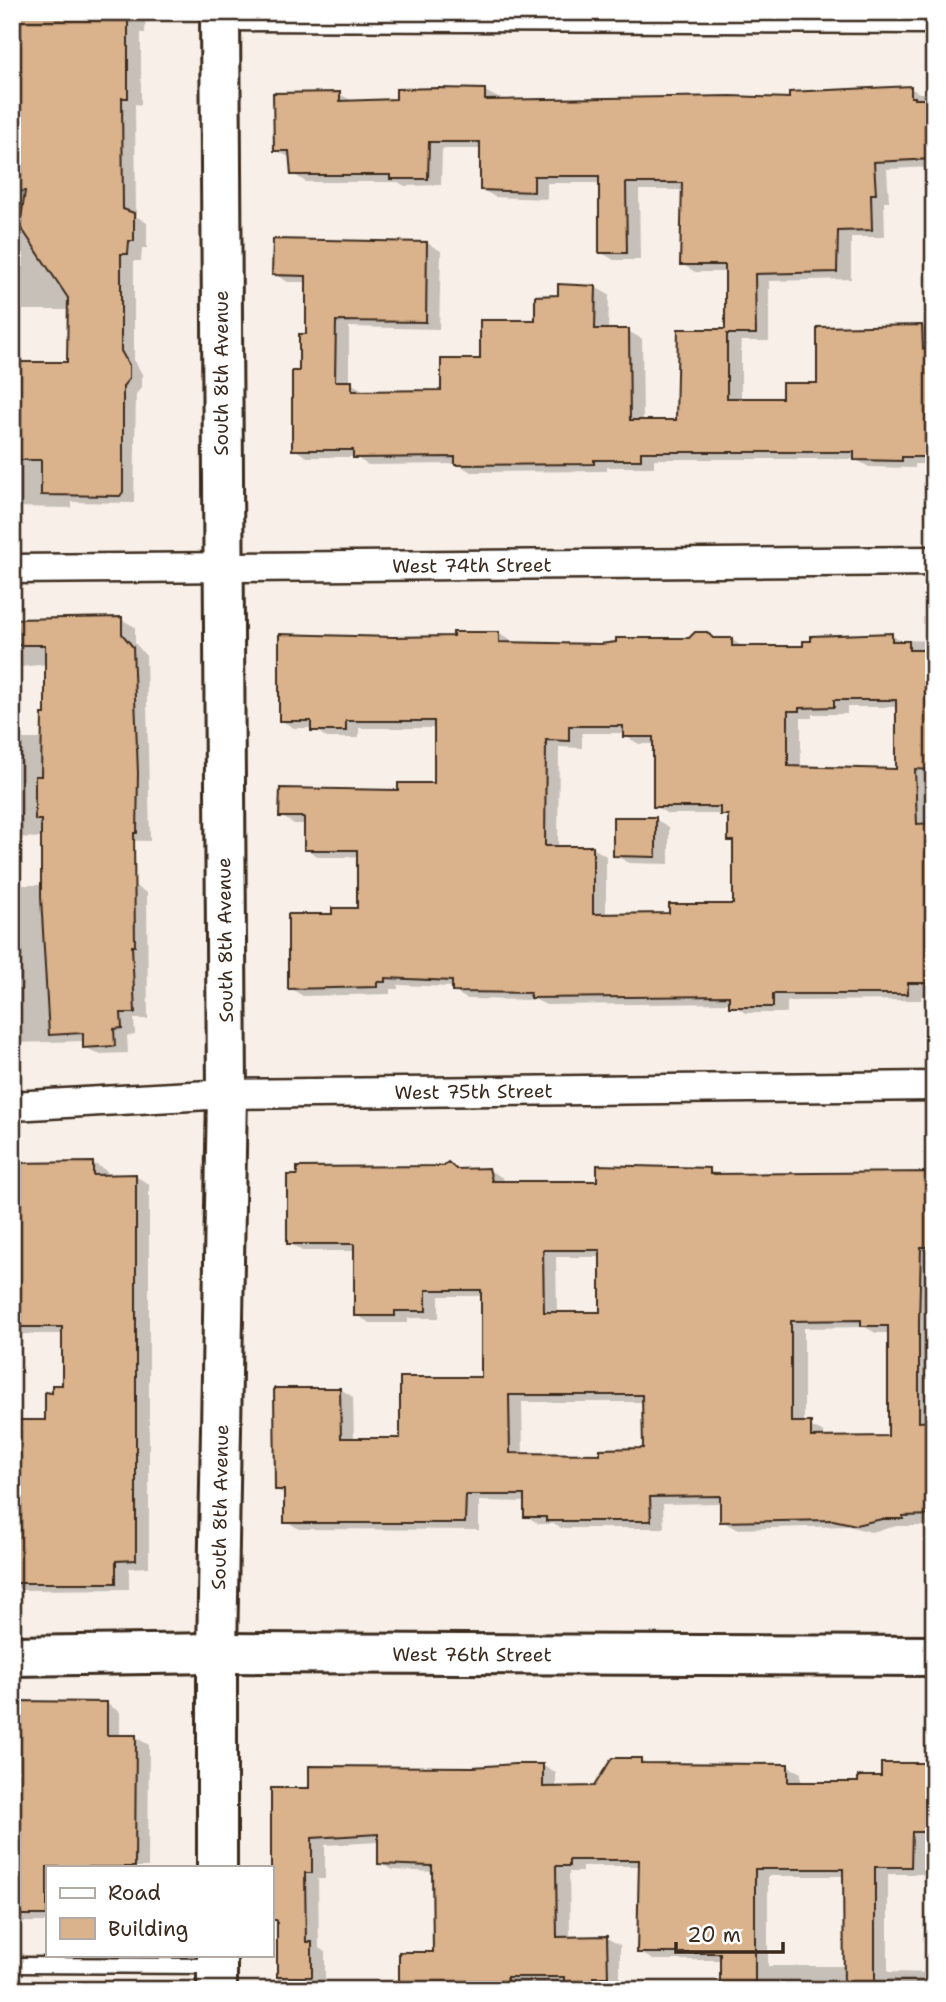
<svg xmlns="http://www.w3.org/2000/svg" width="946" height="2002" font-family="'Shantell Sans',sans-serif">
<style>
.shadow{fill:#0003;fill-rule:evenodd}
.building{fill:#dab28b;stroke:#3b2a1e;stroke-width:2;fill-rule:evenodd}
.lines{fill:none;stroke-linecap:round;stroke-linejoin:round}
.lane-casing{stroke:#3b2a1e;stroke-width:19}
.street-casing{stroke:#3b2a1e;stroke-width:33}
.secondary-casing{stroke:#3b2a1e;stroke-width:44}
.lane{stroke:#fff;stroke-width:14}
.street{stroke:#fff;stroke-width:28}
.secondary{stroke:#fff;stroke-width:38}
.labels{text-anchor:middle;dominant-baseline:central;stroke-width:6;stroke-linejoin:round;paint-order:stroke}
.street-label{font-size:19px;fill:#3b2a1e;stroke:#fff}
</style>
<rect width="100%" height="100%" fill="#f8f0e8"/>
<filter id="ink" filterUnits="userSpaceOnUse"><feTurbulence type="fractalNoise" baseFrequency=".0143" numOctaves="2"/><feDisplacementMap in="SourceGraphic" scale="14" xChannelSelector="R" yChannelSelector="G"/><feConvolveMatrix kernelMatrix="1 2 1 2 8 2 1 2 1" color-interpolation-filters="sRGB"/></filter>
<g filter="url(#ink)">
<g class="shadow">
<path d="M12,12h134l-1,21h-4v72l-6,-1 1,112 11,7v25h-5l-1,13h-7v99l8,14v13l-6,7 -2,109 -62,-1v6l-60,-1zM21,310h48l-1,54 -47,-1z"/>
<path d="M910,88l9,5h15v74l-47,2 2,32h-5l1,36h-34v42l-82,2v60h-28v59h43l35,-15v-57l115,-2v138h-19v4l-46,-1 -14,-8h-201v8h-47v4l-136,1 -13,-8 -90,1 -13,-8h-48l-13,-8 14,-113v-54h-20l-14,-8 153,-31 14,8 -2,78 -90,-2v55l17,10h76l94,-70 24,-26 35,-9 14,8 -1,36h20l14,8 1,82 35,1 49,-91v-59h-32l-13,-8 1,-74h-44l1,70h-26l-14,-8v-69h-53v16l-52,-2 -14,-8v-40h-39l-1,36 -36,1 -7,-4h-92l-13,-8 -2,-16 -16,-8 64,-56 14,7h45l87,-10 13,7v4l293,-2z"/>
<path d="M121,619l14,8v16l11,13 4,185 -138,-4v-98h32l3,-75 -35,4v-47z"/>
<path d="M499,633l13,8v3l88,1 89,-5 18,-6 10,6h15l13,8h60l86,-13 9,5 34,1v135h-6l2,49h4v171h-13v4l-134,1v12h-42l-14,-10 -185,2 -10,-5 -69,-1 -14,-8v-4l-55,-2v4h-8v5l-87,2 -13,-8 43,-72 26,-6v-53h-40l-13,-8v-25h-12l-13,-8 155,-31v-57h-77v10h-32l-14,-10h-19l-14,-8 113,-81zM847,707h50v63l-96,-2v-50h11v-4h35zM582,733h43v3l14,8h15v62l14,8h55l7,4v22l5,2v64l-64,9 -65,1v-60l-13,-8h-35l1,-101 23,1z"/>
<path d="M655,819l14,8v37l-40,-1 -14,-8z"/>
<path d="M12,885h121l14,8 1,126h-14l1,16 -8,1 1,17 -30,1 -13,-7v-6l-73,2z"/>
<path d="M93,1163l14,8v5h28l14,8v383l-20,1v21l-107,1 -10,-6v-162h34l8,-27 9,-8 1,-53h-52v-169z"/>
<path d="M449,1164l11,7 29,-1 14,8 1,4h95l110,-12 10,6 215,-4v354h-37l-26,6 -23,-6 -112,3 -14,-8v-18l-59,1 1,24h-103l-7,-4h-15l-13,-8v-14l-47,-1v29l-179,-1 -14,-7 -1,-27 -9,-6 64,-100 13,8 1,42h48l81,-60v-83h-44v22h-31v5h-38l-14,-8v-64h-54l-13,-8zM556,1257h46v57h-45zM865,1327l11,6h14v105l-66,1v-7l-20,-8v-96zM522,1402h122l1,48 -44,6 -78,-1z"/>
<path d="M12,1703l95,1 13,8v25h15l14,8 -1,122h-101v55h-29l-6,-3z"/>
<path d="M928,1754l6,2v83h-10v35h-36v98l46,1v17h-212v-30h-69l-14,-8 1,-86h-58v6h-13l1,66h36l14,7v45h-54v-6h-46v6h-108l-11,-7 34,-29 -1,-82 -41,-2 -14,-7v-21l-54,3v34h-7l1,69 6,4v38h-47l1,-68 -6,-3 38,-129v-23l232,-1 13,7v16l39,-1 46,-28 9,5 137,1 14,7v11h59l68,-20zM768,1876h77l1,90h-78z"/>
</g>
<g class="building">
<path d="M12,12h116v86h-6l1,111 11,4v28h-5l-1,13h-7v97l8,14v14l-6,7v106l-3,4 -79,-1v-35h-25l-4,-98h55l1,-64 -48,-72 5,-35 -12,1z"/>
<path d="M911,86v11h4v2h19v60l-60,3 2,32h-5l1,36 -34,1 -1,41 -82,2 1,60h-29v64h55v-15h35v-56l105,-2 1,24h11v108h-32v4l-48,-1v-8h-213v8h-47v4l-139,1v-8l-102,1v-8h-61v-79h7v-37h7v-58l-34,-1 1,-36 154,3 -1,80 -90,-1 -1,60h17v10l89,-1v-31h39v-39h55v-24l23,-1v-11l38,2 -1,43h34l1,91h46l2,-91h47v-64h-45l2,-82h-56l1,70h-28v-77h-65v16l-54,-2v-48h-51l-1,37h-38v-4h-99l-2,-24h-15l-1,-58 67,-1v9l56,-2v-10l43,-1 46,1v11l246,-4 58,2v-6z"/>
<path d="M122,617v17l11,13 5,126 -1,60h-3l1,113h-3l3,67h-14l1,15 -8,1 1,17 -32,2v-15l-34,2 -8,-138v-77h-6v-44h6l1,-62h3v-69h-33v-26z"/>
<path d="M453,632h46v10l101,2 16,-2v-4h73l6,-6h12l6,6h19v8h71v-5h8v-5l81,-3v8h17v9h25v120l-19,-1 2,55 17,-1v160h-26v11h-135v13h-44v-11l-199,2v-5l-78,-1v-11l-67,-3v4h-8v5l-89,2v-75h44v-6h25v-58h-53v-33h-25l1,-29 118,2v-7h36v-62h-88v10h-35v-10h-32v-87l114,3 60,-1zM834,700h62v69l-108,-3v-55h11v-3l35,-1zM569,726h54v11h30v70h67v8h8v26h5v63h-64v9l-76,1v-68h-48l1,-106 23,1z"/>
<path d="M613,817h43v40l-43,-1z"/>
<path d="M93,1162v13l43,-1v386l-20,1v22h-104v-163h33v-28l7,1v-8h10v-58h-50v-164z"/>
<path d="M448,1162l8,7 33,-1 3,13h105v-16l113,3v6l224,-2v75h-13l-2,74v101l15,-1v94l-31,1v3h-21l-26,6 -23,-5 -113,2v-26l-70,1 1,24h-105v-4h-22v-22h-58l-1,28h-181v-33h-9l-1,-102h66l1,50h59v-61h81v-87h-55v21h-31v5h-41v-72h-67v-69h10v-8l146,-1zM543,1250h57v62h-56zM861,1320v6h27v110l-77,1v-15h-20v-101zM509,1395h133l1,53 -43,1v5l-90,-1z"/>
<path d="M12,1701l95,1v33h29l-1,132h-88v48h-35z"/>
<path d="M612,1758h29v5l147,1v18h70v-6h23v-13h53v69h-22l-1,35h-36v123h-31l-1,-121h-88v121h-35v-37h-83l2,-93h-70v6h-13l1,71 50,-1 1,41h-15v13h-29v-13h-57v7h-108v-32h34l-1,-86 -54,-2v-30l-66,4v35h-7l1,69h6v35h-35v-57h-6v-132h38v-22l164,1 42,-3h28v23l51,-1z"/>
</g>
<g class="lines">
<g class="lane-casing">
<path id="lane" d="M12,1965l205,1"/>
</g>
<g class="street-casing">
<g id="street">
<path d="M220,16l714,3"/>
<path id="s1" d="M12,569l922,-8"/>
<path id="s2" d="M12,1106l215,-12 707,-8"/>
</g>
</g>
<g class="secondary-casing">
<g id="secondary">
<path id="s3" d="M12,1656l205,-3 717,3"/>
<path id="s4" d="M217,1867v-214l10,-559 -7,-1082"/>
<path d="M217,1955v35"/>
</g>
</g>
<use href="#lane" class="lane"/>
<use href="#street" class="street"/>
<use href="#secondary" class="secondary"/>
</g>
</g>
<g class="labels">
<g class="street-label">
<text transform="translate(221 373) rotate(-90)">South 8th Avenue</text>
<text stroke="none"><textPath href="#s1" startOffset="460">West 74th Street</textPath></text>
<text transform="translate(225 940) rotate(-91)">South 8th Avenue</text>
<text stroke="none"><textPath href="#s2" startOffset="462">West 75th Street</textPath></text>
<text stroke="none"><textPath href="#s4" startOffset="360">South 8th Avenue</textPath></text>
<text stroke="none"><textPath href="#s3" startOffset="460">West 76th Street</textPath></text>
</g>
</g>
<rect width="946" height="2002" fill="none" stroke="#fff" stroke-width="42"/>
<rect x="21" y="21" width="904" height="1960" fill="none" stroke="#3b2a1e" stroke-width="2.5" filter="url(#ink)"/>
<rect x="46" y="1866" width="228" height="91" fill="#ffffff" stroke="#b1aaa5" stroke-width="2"/>
<rect x="60" y="1888" width="35" height="10" fill="#ffffff" stroke="#b1aaa5" stroke-width="2"/>
<text x="108" y="1900" font-size="21" fill="#3b2a1e">Road</text>
<rect x="60" y="1918" width="35" height="21" fill="#dab28b" stroke="#b1aaa5" stroke-width="2"/>
<text x="108" y="1936" font-size="21" fill="#3b2a1e">Building</text>
<path d="M676 1942v10h107v-10" fill="none" stroke="#3b2a1e" stroke-width="3.5"/>
<text x="687" y="1942" font-size="21" fill="#3b2a1e" stroke="#ffffff" stroke-width="5" paint-order="stroke">20 m</text>
</svg>
